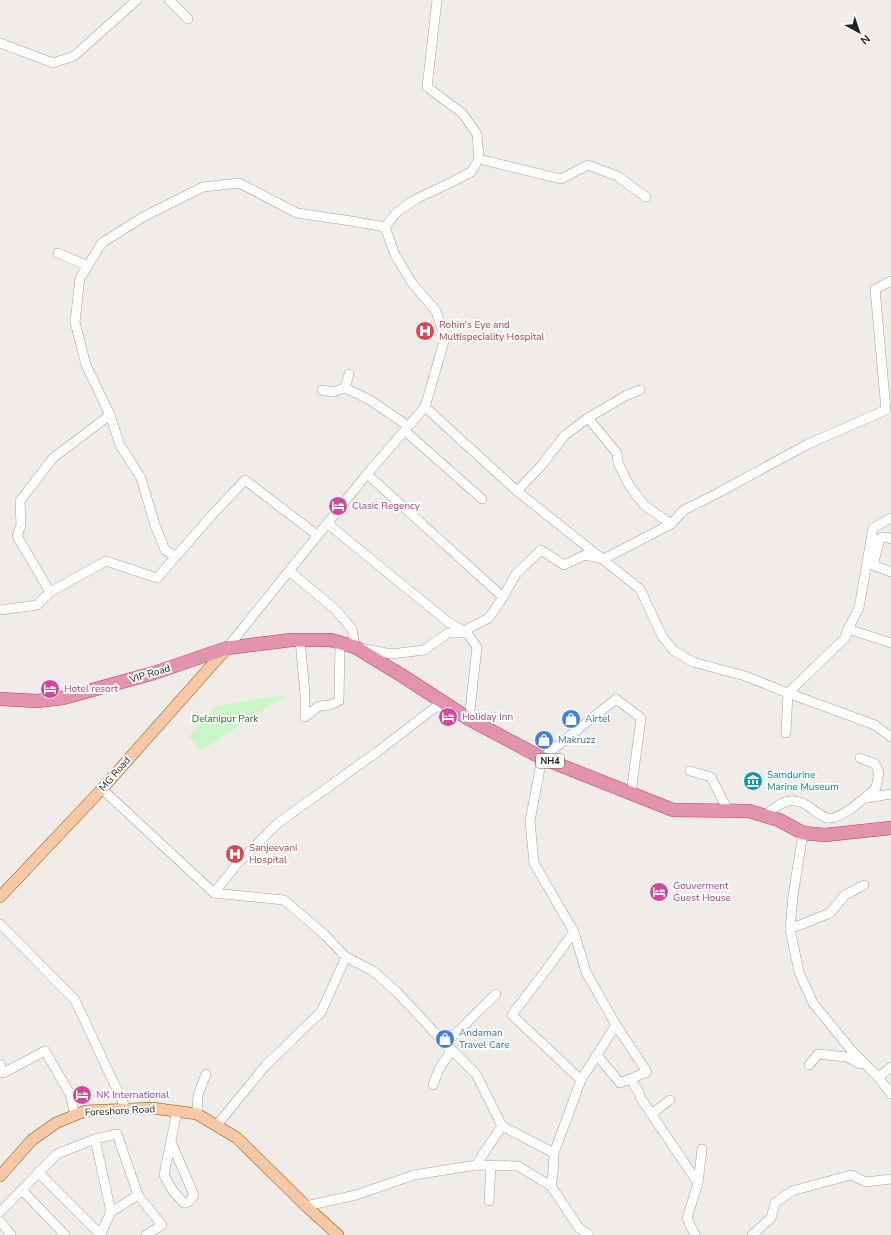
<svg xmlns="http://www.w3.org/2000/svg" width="891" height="1235" font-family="'Nunito Sans',sans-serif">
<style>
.park{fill:#caf7c7}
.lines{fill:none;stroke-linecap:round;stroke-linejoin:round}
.minor-casing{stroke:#a1a1a1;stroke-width:10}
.major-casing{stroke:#935209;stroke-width:12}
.highway-casing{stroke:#d1317d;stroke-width:14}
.minor{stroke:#fff;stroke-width:9}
.major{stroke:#f6c8a5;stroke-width:11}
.highway{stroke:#e294ad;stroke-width:13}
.labels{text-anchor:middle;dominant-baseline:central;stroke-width:4;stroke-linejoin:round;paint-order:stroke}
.shield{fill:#fff;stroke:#636363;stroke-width:1}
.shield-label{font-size:9px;font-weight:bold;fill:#202020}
.health-label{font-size:10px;fill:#be3a42;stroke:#fff;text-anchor:start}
.hotel-label{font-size:10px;fill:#b23c85;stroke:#fff;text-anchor:start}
.street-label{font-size:10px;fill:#202020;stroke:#fff}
.park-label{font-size:10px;fill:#187912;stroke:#fff}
.shop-label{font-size:10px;fill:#366cbe;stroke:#fff;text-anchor:start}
.culture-label{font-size:10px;fill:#0d838f;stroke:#fff;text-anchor:start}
</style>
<rect width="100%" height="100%" fill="#f0ece7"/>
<path class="park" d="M286,695l-85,56 -12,-15 28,-30z"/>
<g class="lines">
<g class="minor-casing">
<g id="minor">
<path d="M169,0l19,19"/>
<path d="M0,43l53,20 21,-7 63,-56"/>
<path d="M479,159l82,20 27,-14 29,11 29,21"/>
<path d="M385,227l11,-14 20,-14 38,-18 17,-9 8,-13 -2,-25 -15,-21 -35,-26 10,-87"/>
<path d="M58,253l30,13"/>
<path d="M345,388l25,12 38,26"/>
<path d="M322,390l10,2 13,-4 4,-14"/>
<path d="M425,407l92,84 123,98 22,47 12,15 19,11 52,14 43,17 57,-55 3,-9 11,-21 14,-80 18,-10"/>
<path d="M110,415l10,30 21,33 14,47 10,25 10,6"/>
<path d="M588,418l29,35 1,10 11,22 15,20 27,19"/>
<path d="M405,431l77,68"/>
<path d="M367,474l136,123"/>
<path d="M517,491l24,-25 24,-31 23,-17 37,-22 15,-6"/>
<path d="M328,524l120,98 18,10"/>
<path d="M868,563l23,9"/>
<path d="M873,565l7,-27 7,-1 4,2"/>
<path d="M289,571l47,39 16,19 3,18 36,7 33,-4 24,-17h19"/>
<path d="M50,592l-33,-56 4,-11 -1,-24 33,-43 57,-43 -24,-50 -11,-43 5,-44 22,-35 41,-26 60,-30 36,-4 58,30 54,8 34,6 10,28 17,28 24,28 9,27 -20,69 -58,67 -140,174"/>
<path d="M0,610l37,-5 13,-13 56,-31 51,17 55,-63 33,-35 72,55"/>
<path d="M848,629l43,14"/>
<path d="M300,640l5,54v23l14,-11 11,-1 9,-4 1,-58"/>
<path d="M465,717l4,2 8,-72 -10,-14 2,-5 20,-10 14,-21 13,-23 25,-24 23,15 21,-10 19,4 67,-35 13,-14 32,-16 92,-50 78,-34 -11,-121 16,-8"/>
<path d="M786,733l2,-40 87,32 16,12"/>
<path d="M690,771l21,6 17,34"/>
<path d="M102,789l112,104 23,-29 41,-41 99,-71 60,-46 12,5"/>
<path d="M867,798l24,-4"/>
<path d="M765,815c16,-13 27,-21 46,-7 4,3 10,8 16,10 13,3 39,-21 49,-30l3,-16 -4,-8 -15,-6"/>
<path d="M803,833l-10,63 -3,33 9,43 14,31 39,48 26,26"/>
<path d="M214,893l70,7 41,35 21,22 27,14 24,21 37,40 42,42 26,52"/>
<path d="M0,924l75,76 51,109"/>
<path d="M790,929l40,-16 15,-18 19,-10"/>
<path d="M574,932l-28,38 -34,45 69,65"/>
<path d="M446,1043l50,-49"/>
<path d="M597,1055l23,28 27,-11 -31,-47"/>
<path d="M0,1064l3,9 42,-22 25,43 5,21"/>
<path d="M809,1065l9,-11 29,3 13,7"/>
<path d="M891,1067l-13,10 13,17"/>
<path d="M630,1079l10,15v3l58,86 -11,35 8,17"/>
<path d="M433,1085l6,-16 10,-15v-7"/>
<path d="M197,1114l1,-19 8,-21"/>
<path d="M651,1114l19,-14"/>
<path d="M217,1125l49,-60 55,-53 25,-55"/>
<path d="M95,1139l16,73 -11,23"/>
<path d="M171,1142l23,53 -4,6 -6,2 -11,-12 -9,-16 13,-64"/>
<path d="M554,1153l27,-73 35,-55 -30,-53 -12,-40 -40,-69 -4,-42 12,-63 74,-59 25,19 -10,75"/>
<path d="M476,1165l26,-39 52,27 -1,20 -2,13"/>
<path d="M38,1172l63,63"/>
<path d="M698,1183l4,-34"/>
<path d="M22,1190l43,45"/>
<path d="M489,1201l2,-36"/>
<path d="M306,1206l50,-11 58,-20 62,-10 42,1 33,20 28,42 10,7"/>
<path d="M0,1212l57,-58 38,-15 22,-5 21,61 24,30 -16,10"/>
<path d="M111,1212l27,-17"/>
<path d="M0,1221l11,14"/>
<path d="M752,1235l19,-17 4,-15 17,-12 59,-16 15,7 25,-3"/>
</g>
</g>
<g class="major-casing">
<g id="major">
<path d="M0,897l102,-108 125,-141"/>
<path d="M0,1176l32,-36 24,-17 29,-12 67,-3 45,6 40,24 69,68 32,29"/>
</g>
</g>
<g class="highway-casing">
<path id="highway" d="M0,699l37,2 26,-3 91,-25 73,-25 64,-8h40l24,7 46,28 68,44 73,39 131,52 76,1 30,9 24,13 22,2 66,-7"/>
</g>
<use href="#minor" class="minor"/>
<use href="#major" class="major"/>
<use href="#highway" class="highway"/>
</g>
<defs>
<g id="hospital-disc" transform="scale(1)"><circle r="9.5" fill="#e0444e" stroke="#fff"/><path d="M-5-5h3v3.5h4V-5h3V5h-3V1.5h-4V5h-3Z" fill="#fff"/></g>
<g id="hotel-disc" transform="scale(1)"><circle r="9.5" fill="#d1479c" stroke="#fff"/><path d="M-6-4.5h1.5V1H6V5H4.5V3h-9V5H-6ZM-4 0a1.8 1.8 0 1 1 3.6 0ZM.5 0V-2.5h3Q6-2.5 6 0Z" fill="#fff"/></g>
<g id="shop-disc" transform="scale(1)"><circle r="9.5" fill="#3f7fe0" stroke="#fff"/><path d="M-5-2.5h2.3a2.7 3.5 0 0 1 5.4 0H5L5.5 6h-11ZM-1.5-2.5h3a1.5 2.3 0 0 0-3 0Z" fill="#fff"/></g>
<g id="museum-disc" transform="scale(1)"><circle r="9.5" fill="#0f9aa8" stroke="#fff"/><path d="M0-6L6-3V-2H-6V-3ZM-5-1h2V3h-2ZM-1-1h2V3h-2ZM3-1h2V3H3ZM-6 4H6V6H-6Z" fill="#fff"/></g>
</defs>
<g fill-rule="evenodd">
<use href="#hospital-disc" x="425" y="331"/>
<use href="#hotel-disc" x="338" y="506"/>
<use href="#hotel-disc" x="50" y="689"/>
<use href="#hotel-disc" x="448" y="717"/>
<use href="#shop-disc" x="571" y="719"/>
<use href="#shop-disc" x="544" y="740"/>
<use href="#museum-disc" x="753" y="781"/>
<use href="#hospital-disc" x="235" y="854"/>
<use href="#hotel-disc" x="659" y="892"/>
<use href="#shop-disc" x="445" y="1039"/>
<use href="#hotel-disc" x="82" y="1095"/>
</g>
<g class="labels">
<rect class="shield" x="536" y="754" width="28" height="14" rx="3"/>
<g class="shield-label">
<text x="550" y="761">NH4</text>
</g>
<g class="health-label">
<text x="439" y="325">Rohin's Eye and<tspan x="439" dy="12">Multispeciality Hospital</tspan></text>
<text x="249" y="848">Sanjeevani<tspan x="249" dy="12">Hospital</tspan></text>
</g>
<g class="hotel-label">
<text x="352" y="506">Clasic Regency</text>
<text x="64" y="689">Hotel resort</text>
<text x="462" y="717">Holiday Inn</text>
<text x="673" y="886">Gouverment<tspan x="673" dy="12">Guest House</tspan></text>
<text x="96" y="1095">NK International</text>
</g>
<g class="street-label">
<text transform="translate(150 674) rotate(-17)">VIP Road</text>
<text transform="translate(115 774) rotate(-49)">MG Road</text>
<text transform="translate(120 1111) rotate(-3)">Foreshore Road</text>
</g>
<g class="park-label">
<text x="225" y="719">Delanipur Park</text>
</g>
<g class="shop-label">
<text x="585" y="719">Airtel</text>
<text x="558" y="740">Makruzz</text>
<text x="459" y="1033">Andaman<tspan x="459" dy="12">Travel Care</tspan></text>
</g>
<g class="culture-label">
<text x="767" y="775">Samdurine<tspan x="767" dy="12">Marine Museum</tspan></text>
</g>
</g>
<g transform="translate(859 32) rotate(140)" stroke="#ffffff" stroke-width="3" paint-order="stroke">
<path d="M0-3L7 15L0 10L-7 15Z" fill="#202020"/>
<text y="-6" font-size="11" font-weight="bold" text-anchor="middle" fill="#202020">N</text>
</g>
</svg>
